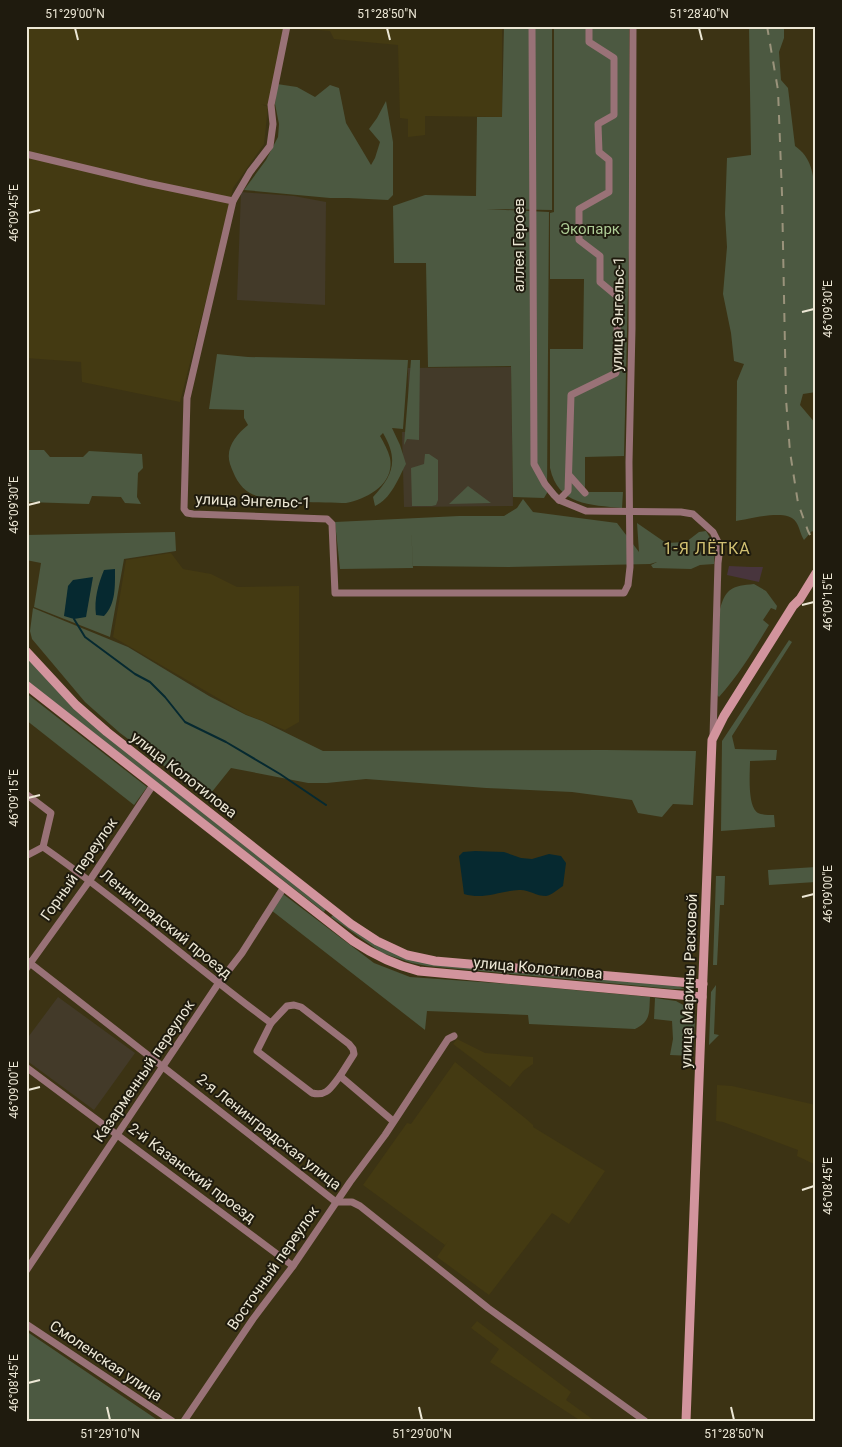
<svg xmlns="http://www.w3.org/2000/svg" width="842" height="1447" font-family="Roboto,sans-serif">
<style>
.commercial{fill:#48353d}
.built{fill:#443a12}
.education{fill:#433a29}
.green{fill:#4c5941}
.water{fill:#062930}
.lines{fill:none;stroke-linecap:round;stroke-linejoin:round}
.stream{stroke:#062930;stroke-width:2}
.street{stroke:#997277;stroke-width:7}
.secondary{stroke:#d2949d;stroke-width:9}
.rail{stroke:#9a937b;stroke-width:2;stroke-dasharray:9 9;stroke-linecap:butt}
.ticks{fill:none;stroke:#ece7d5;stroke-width:2}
.labels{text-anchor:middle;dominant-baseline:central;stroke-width:4;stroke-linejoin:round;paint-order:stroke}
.park-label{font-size:15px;fill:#aecc96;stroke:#1f1b0e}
.street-label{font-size:15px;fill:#ece7d5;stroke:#1f1b0e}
.neighbourhood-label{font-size:16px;letter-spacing:1px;fill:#d0bf71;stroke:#1f1b0e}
.neatline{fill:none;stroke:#ece7d5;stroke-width:2}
.ticks-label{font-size:12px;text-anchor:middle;fill:#ece7d5}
</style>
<rect width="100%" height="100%" fill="#3c3314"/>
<path class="commercial" d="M729,566l22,1h12l-4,15 -32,-7z"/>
<g class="built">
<path d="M26,26h476v91l-77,-1v19l-17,2v-18l-8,-1 -2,-73 -64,-6 -4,-8 -41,-4 -14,67v14l-14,-4 7,3 -4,37 -31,44 -9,42 -44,172 -98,-20 -1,-20 -55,-4z"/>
<path d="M171,553l12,16 28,5 26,13 62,-1v136l-14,8 -40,-16 -132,-77 13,-77z"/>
<path d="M457,1039l28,14 48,4v7l-10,7 -13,16 -57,-43z"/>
<path d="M455,1062l70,56 8,7v2l72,44 -36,53 -17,-11 -63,82 -52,-38 11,-16 -3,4 -82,-60 44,-62 4,1z"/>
<path d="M717,1085l15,1 84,19v60l-19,-9 1,-6 -75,-28 -7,-1z"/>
<path d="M477,1321l94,71 -5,8 29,21h-14l-91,-59 9,-13 -28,-21z"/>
</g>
<g class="education">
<path d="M241,192l53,4 32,6 -1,103 -88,-5z"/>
<path d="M511,367l2,139 -109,1 -2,-75h7l-1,-64z"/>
<path d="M58,997l77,56 -41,57 -68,-50 3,-6 -3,-2v-12z"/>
</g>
<g class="green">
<path d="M504,26h48v184l-66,-1 63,3 -2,281 -3,5 -31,-1 -2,-131 -83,1 -2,-104h-32l-1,-57 32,-11 51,1 1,-79h25z"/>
<path d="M554,26h75l1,182 -6,248 -39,1v35h38l-1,16c-32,-3 -64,-3 -72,-40v-119h33l1,-70h-34v-66l4,-1z"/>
<path d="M749,26h35v12l-5,14 2,28 7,8 7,58c26,18 18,51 18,79l3,2v165l-13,2 -3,11 16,19v110l-4,-3 -8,9c-4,-6 -4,-12 -8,-18 -8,-14 -46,-3 -60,-1l1,-140 7,-17 -10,-3 -3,-28 -8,-39 4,-47 -2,-33 2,-56 24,-3z"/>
<path d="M277,84l20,3 18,10 15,-12 9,3 7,35 25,42 4,-7 5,-16 -11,-13 8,-11 9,-17 7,41v53l-5,5 -40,-2h-18l-86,-8 22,-30 12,-23 1,-13 -4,-20z"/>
<path d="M217,354l31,3 160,3 -5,69 -11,-1 8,17 6,19c-8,15 -15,35 -31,42l-2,-9c20,-21 26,-37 10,-64l-3,3c4,7 8,14 10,22 5,26 -23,41 -44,45 -23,-1 -79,0 -96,-10 -11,-6 -16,-18 -20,-29 -5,-16 6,-29 18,-39l-4,-7v-8l-35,-1z"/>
<path d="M411,360h9l-1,80 -12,-1 -3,6z"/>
<path d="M26,450h18l6,7h33l6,-6 53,3 1,14 -5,5 -1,24 4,7 -16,-1 -4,-6 -29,-1 -3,8 -63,-2z"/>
<path d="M425,454h4l9,6v40l-2,5 -4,1h-20l-1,-38 13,-4z"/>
<path d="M468,486l23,17 -42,1z"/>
<path d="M523,499l10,13 84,11 22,29 -2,-29 29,20 20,-1 13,-10 7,-1 9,15 -1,18 -14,1 -9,4 -38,-1 -2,-3 6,-3 -7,2 -143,3 -94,-1 -2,-41 2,43 -73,1 -5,-47 124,-6h45l13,-8z"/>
<path d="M175,532l1,19 -52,8 -14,78 -76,-30 7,-44 -15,-3v-25z"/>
<path d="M754,584l12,7 11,15 -1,4 -5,-2 -8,12 6,5c-15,25 -30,50 -50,72l-3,-3 4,-85c6,-21 12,-23 34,-25z"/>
<path d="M33,608l95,39 81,49 37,19 16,6 61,30 282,-1 91,1 -3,54 -20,-1 -11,13 -24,-4 -6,-13 -60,-8 -86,-4 -120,-9 -39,4h-19l-77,-15 -24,30 -87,-65 -35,-31 -53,-63 -2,-8z"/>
<path d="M789,640l3,2 -60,94 3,13 42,1 -1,10 -26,1c0,12 -3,45 8,52 4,2 11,2 16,2l1,12 -54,4 1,-90z"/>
<path d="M26,656l50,54 251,197 -3,5 -298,-231z"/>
<path d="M26,693l121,94 -13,18 -108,-85z"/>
<path d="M816,867v15l-47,3 -1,-15z"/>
<path d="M716,876h9l-1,29h-4l-3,60h-4z"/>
<path d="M283,894l91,69 36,14 99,7 141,13c-1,16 1,24 -15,32l-106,-5 -1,-9 -101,-4 -2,19 -154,-120z"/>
<path d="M335,913l76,45 262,26 12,5h-13l-245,-23 -15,-3 -30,-10 -51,-36z"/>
<path d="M716,985l-2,49 5,1 -10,10 2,-53z"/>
<path d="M655,998l21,3 18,10 1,9 -2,36 -23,-1 3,-16 -1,-18 -18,-2z"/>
<path d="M26,1331l133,90h-95l-2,-2 -2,2h-34z"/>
</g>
<g class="water">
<path d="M115,569c0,17 1,35 -11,47l-8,-1c-2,-16 2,-30 8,-45z"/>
<path d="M93,577l-7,40 -12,2 -10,-3 4,-30 5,-6z"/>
<path d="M475,851l29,1 17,6 11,1 17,-5 12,2 5,7 -3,23c-5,3 -11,9 -17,10 -10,0 -18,-7 -27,-6 -19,1 -35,10 -55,4l-5,-38 4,-4z"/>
</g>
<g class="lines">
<path class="stream" d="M74,619l11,18 50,37 15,8 15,15 20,25 41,20 54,32 46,31"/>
<g class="street">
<path d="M287,26l-16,79 2,19 -3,22 -20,26 -17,29 -46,197 -3,111 3,4 6,1 134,5 5,5 3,69h289l4,-8 2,-18 -1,-105 3,-133 1,-303"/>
<path d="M532,26l2,438 11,20 9,11 5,5 27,11 95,1 12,2 20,18 7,14 -2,17 -5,174"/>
<path d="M26,154l121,29 86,18"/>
<path d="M569,475l16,18"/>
<path d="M559,500l9,-9 3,-96 45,-22 2,-76 -18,-15v-26l-21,-16v-31l30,-17v-32l-10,-8 -1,-28 16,-9v-57l-25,-16v-16"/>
<path d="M26,794l25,19 -8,34"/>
<path d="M26,856l17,-9c79,55 151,119 228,176l-14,28 55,42c15,4 19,-6 28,-17l53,45"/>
<path d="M26,960l310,242h16l8,4 128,102 157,113"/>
<path d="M26,969l64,-89 63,-95"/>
<path d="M271,1023l16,-17 7,-1 7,2 48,37 4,5 1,5 -14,22"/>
<path d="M26,1067l267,199"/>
<path d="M26,1271l192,-287 24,-31 42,-66"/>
<path d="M26,1324l146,97"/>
<path d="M184,1421l69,-102 40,-53 57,-84 35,-47 63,-96 6,-3"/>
</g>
<g class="secondary">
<path d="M26,651l50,54 31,27 244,192 26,17 30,14 28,6 268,23"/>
<path d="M26,685l327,256c21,14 41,24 66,30l283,26"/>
<path d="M686,1421l26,-681 12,-24 69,-110 7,-7 16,-26"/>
</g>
<path class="rail" d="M767,26l11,64 4,104 4,205 4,53 8,51 10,28 8,15"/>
</g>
<path class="ticks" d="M75,28l3,12M387,28l3,12M699,28l3,12M28,213l12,-3M802,312l12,-3M28,505l12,-3M802,605l12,-3M28,798l12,-3M802,897l12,-3M28,1090l12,-3M802,1190l12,-4M28,1383l12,-3M107,1407l3,13M419,1407l3,13M731,1407l3,13"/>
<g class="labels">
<g class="park-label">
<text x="590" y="229">Экопарк</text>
</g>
<g class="street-label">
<text transform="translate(519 245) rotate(-90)">аллея Героев</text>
<text transform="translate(618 314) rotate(-89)">улица Энгельс-1</text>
<text transform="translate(253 501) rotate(2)">улица Энгельс-1</text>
<text transform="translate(184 775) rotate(38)">улица Колотилова</text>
<text transform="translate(79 869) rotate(-55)">Горный переулок</text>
<text transform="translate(166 924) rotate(39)">Ленинградский проезд</text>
<text transform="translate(538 968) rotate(5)">улица Колотилова</text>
<text transform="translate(689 981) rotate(-88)">улица Марины Расковой</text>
<text transform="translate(144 1071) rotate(-56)">Казарменный переулок</text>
<text transform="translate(269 1132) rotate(38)">2-я Ленинградская улица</text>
<text transform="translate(192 1173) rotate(37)">2-й Казанский проезд</text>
<text transform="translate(273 1268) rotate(-55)">Восточный переулок</text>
<text transform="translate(106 1361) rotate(34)">Смоленская улица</text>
</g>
<g class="neighbourhood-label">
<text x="707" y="548">1-Я ЛЁТКА</text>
</g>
</g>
<rect width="842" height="1447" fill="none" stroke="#1f1b0e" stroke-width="55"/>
<rect x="28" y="28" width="786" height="1392" class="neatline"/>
<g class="ticks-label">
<text x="75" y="18">51°29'00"N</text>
<text x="387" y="18">51°28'50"N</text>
<text x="699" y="18">51°28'40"N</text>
<text transform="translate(14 213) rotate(-90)" y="4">46°09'45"E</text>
<text transform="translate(828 309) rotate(-90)" y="4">46°09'30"E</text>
<text transform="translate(14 505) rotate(-90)" y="4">46°09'30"E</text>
<text transform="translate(828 602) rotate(-90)" y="4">46°09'15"E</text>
<text transform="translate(14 798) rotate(-90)" y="4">46°09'15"E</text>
<text transform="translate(828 894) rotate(-90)" y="4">46°09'00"E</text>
<text transform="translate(14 1090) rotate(-90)" y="4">46°09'00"E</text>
<text transform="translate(828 1186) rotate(-90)" y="4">46°08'45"E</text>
<text transform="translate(14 1383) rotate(-90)" y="4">46°08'45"E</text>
<text x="110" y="1438">51°29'10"N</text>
<text x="422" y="1438">51°29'00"N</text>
<text x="734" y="1438">51°28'50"N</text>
</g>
</svg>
